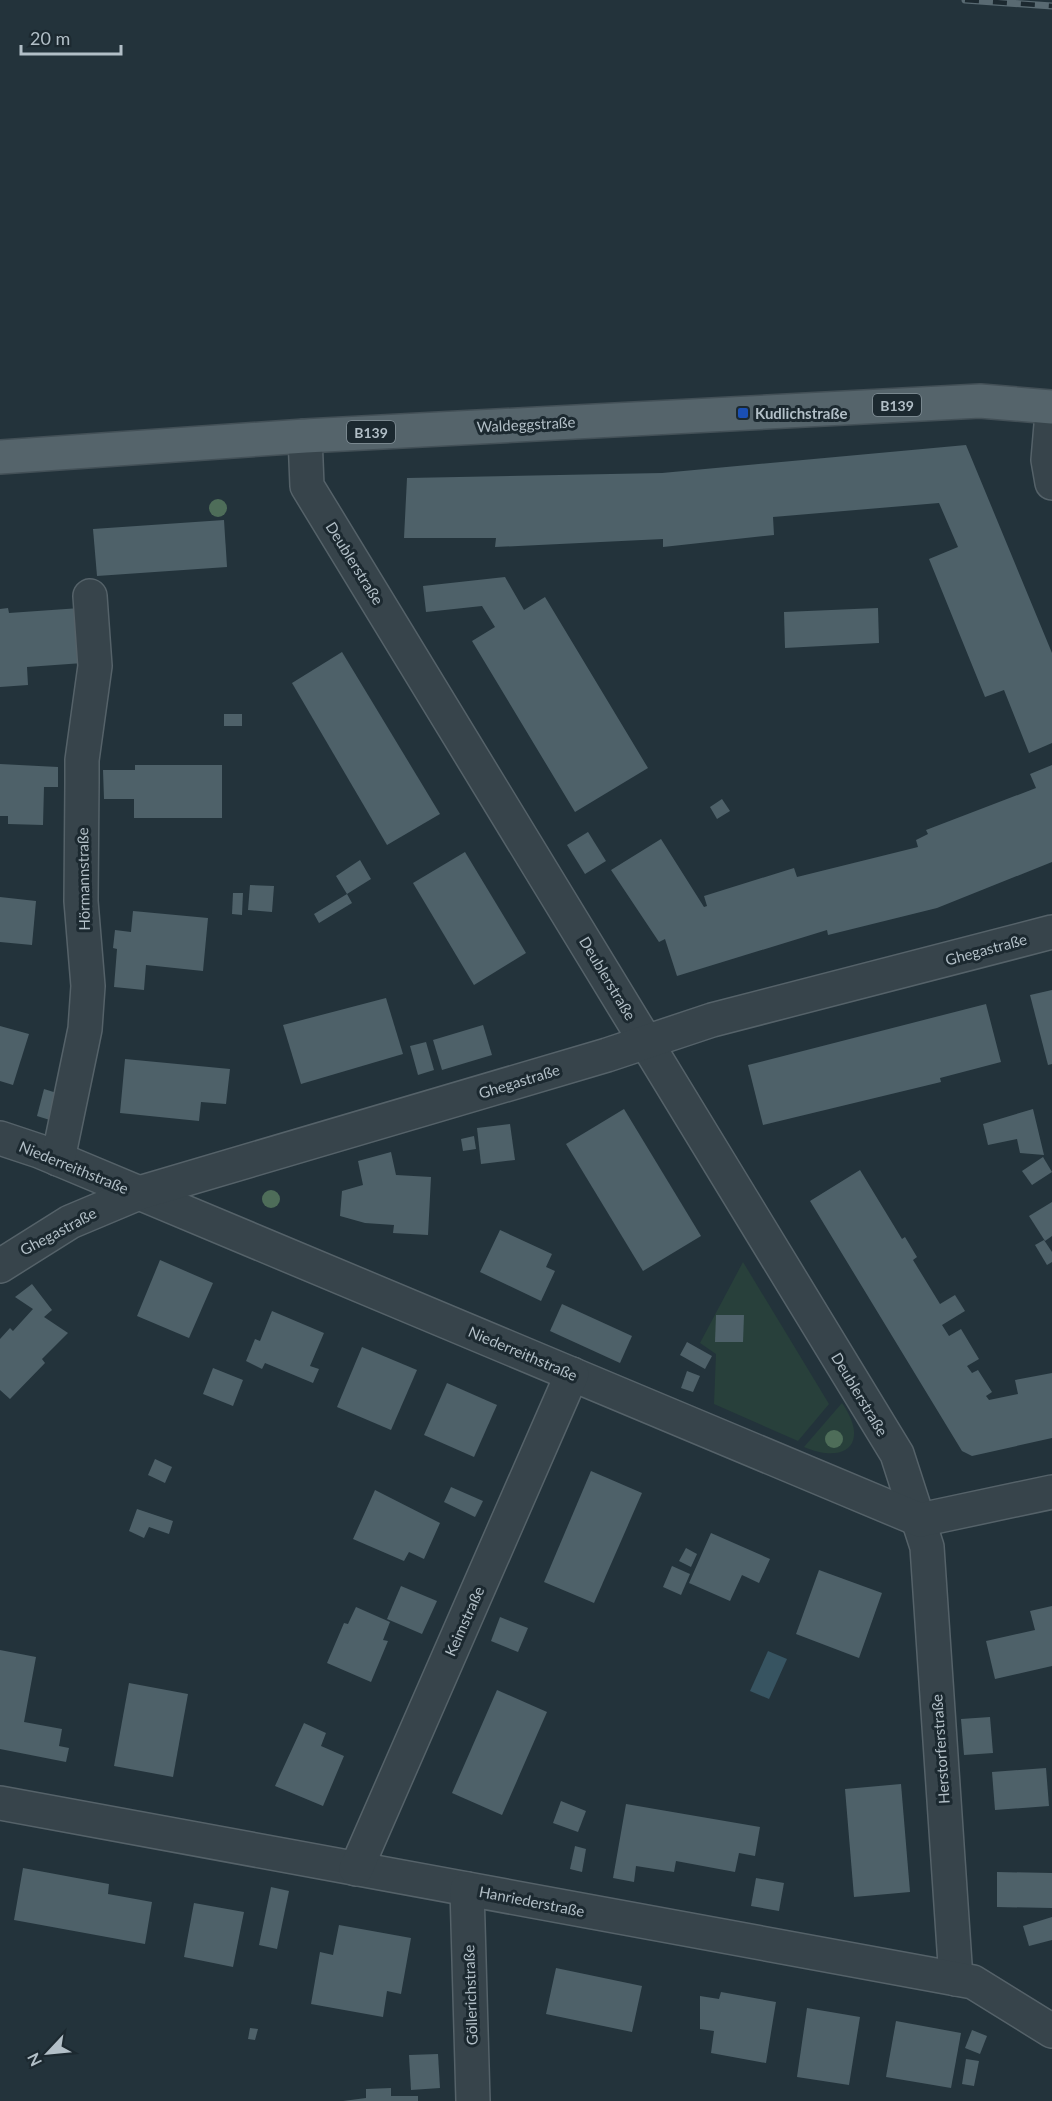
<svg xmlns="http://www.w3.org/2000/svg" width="1052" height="2101" font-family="Lato,sans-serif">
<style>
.green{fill:#28403b}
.water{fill:#375461}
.building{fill:#4e6169}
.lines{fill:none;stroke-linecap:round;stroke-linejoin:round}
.minor-casing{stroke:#556269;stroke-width:36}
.tertiary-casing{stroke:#556269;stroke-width:36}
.primary-casing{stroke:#435057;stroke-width:36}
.minor{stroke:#37444b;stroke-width:33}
.tertiary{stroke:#37444b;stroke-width:33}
.primary{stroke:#55646b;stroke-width:33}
.rail-casing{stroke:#596a72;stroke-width:7}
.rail{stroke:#1c2930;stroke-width:4.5;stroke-dasharray:14;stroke-linecap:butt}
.tree{fill:#4e6d59}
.transit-dot{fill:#1a4fb4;stroke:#1c2930;stroke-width:2}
.labels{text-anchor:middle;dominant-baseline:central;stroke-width:6;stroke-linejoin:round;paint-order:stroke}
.shield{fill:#1c2930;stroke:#85929a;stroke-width:1.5}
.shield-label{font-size:14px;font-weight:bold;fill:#b2bfc7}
.poi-label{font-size:15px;font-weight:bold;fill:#b2bfc7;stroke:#1c2930;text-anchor:start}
.street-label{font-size:15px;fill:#b2bfc7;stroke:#1c2930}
</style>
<rect width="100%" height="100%" fill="#23333b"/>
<g class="green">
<path d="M743,1262l86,142 -31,37 -84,-37 2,-50 -16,-11z"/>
<path d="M842,1403c28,40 4,62 -38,44z"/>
</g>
<path class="water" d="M768,1651l19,8 -18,40 -19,-8z"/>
<g class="building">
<path d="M966,445l86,208v90l-23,10 -25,-63 -19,7 -56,-138 29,-12 -19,-44 -166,14 1,18 -111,12v-8l-168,8 1,-9h-92l3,-60 255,-5z"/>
<path d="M224,520l3,47 -130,9 -4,-47z"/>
<path d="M505,577l19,33 21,-13 103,171 -73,44 -103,-171 23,-14 -13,-21 -56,6 -3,-26z"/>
<path d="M8,608l1,5 71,-5 3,55 -56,4 1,18 -28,2v-78z"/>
<path d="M878,608l1,35 -94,5 -1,-36z"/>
<path d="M342,652l98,162 -53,31 -95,-162z"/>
<rect x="224" y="714" width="18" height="12"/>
<path d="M0,764l58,3v20h-14l-1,38 -35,-1v-8h-8z"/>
<path d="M135,765h87v53h-88v-19h-30l-1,-29h32z"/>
<path d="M1052,765v97l-115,46 -109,27 -1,-5 -150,46 -12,-37 -6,3 -48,-72 50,-31 43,68 3,-1 -3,-10 90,-28 3,9 121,-30 -2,-7 12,-6 -2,-4 110,-42 -6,-14z"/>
<path d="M722,799l8,12 -13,8 -7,-12z"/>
<path d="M588,832l18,29 -21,13 -18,-29z"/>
<path d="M465,852l61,101 -52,32 -61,-102z"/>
<path d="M360,860l11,19 -24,15 5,9 -33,20 -5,-9 33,-20 -11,-18z"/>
<path d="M250,885l24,1 -2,26 -24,-2z"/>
<path d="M233,893h10l-1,22 -10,-1z"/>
<path d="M0,897l36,4 -4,44 -32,-3z"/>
<path d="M133,911l75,7 -5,53 -57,-6 -2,25 -30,-3 3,-38 -4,-1 2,-18 16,2z"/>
<path d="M1052,990v74l-4,1 -18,-70z"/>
<path d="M386,998l17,56 -102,30 -18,-59z"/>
<path d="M986,1004l15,58 -61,16 1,4 -178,43 -15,-60z"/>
<path d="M483,1025l9,30 -50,15 -9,-30z"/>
<path d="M0,1026l29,8 -16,51 -13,-4z"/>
<path d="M426,1042l8,28 -16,5 -8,-29z"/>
<path d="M125,1059l105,10 -4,35 -25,-2 -2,19 -79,-8z"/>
<path d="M44,1089l16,5 -7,27 -16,-5z"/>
<path d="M624,1109l77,127 -58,35 -77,-127z"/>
<path d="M1033,1109l11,46 -24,-2 -3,-14 -29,6 -5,-21z"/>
<path d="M510,1124l5,36 -34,4 -4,-36z"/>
<path d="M474,1136l2,13 -13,2 -2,-12z"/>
<path d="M391,1152l5,23 35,2 -3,58 -35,-2 1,-8 -29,-2 -25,-7 2,-25 21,-6 -5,-24z"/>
<path d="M1043,1157l9,15 -20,13 -10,-14z"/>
<path d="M860,1170l42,69 3,-2 12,20 -4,3 27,44 15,-9 10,16 -23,14 7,11 12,-7 18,30 -12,7 5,7 6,-3 14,22 -6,4 3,4 29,-6 -3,-14 37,-7v65l-80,18 -10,-5 -152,-250z"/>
<path d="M1052,1202v34l-7,5 -16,-25z"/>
<path d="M500,1230l52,24 -6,13 9,4 -14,30 -61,-29z"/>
<path d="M1044,1240l8,12v10l-5,3 -12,-20z"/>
<path d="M160,1260l53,23 -24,55 -52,-22z"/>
<path d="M32,1284l20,26 -8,7 24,16 -26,26 3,4 -35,36 -10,-9v-51l10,-11 3,3 20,-22 -18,-12z"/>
<path d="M562,1304l70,32 -12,27 -70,-32z"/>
<path d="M272,1311l52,22 -14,33 9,3 -6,14 -48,-20 -3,6 -16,-8 9,-22 5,2z"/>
<path d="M716,1315h28l-1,27h-28z"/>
<path d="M687,1342l25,14 -7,13 -25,-14z"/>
<path d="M362,1347l55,23 -26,60 -54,-23z"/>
<path d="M213,1368l30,12 -10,26 -30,-12z"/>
<path d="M687,1371l13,5 -7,16 -12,-4z"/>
<path d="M447,1383l50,22 -23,52 -50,-22z"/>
<path d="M155,1459l17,8 -7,16 -17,-8z"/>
<path d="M591,1471l51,22 -48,110 -50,-21z"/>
<path d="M451,1487l32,14 -8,16 -31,-15z"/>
<path d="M375,1490l65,33 -16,36 -15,-7 -5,9 -51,-22z"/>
<path d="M137,1509l36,12 -4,13 -20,-7 -5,11 -15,-7z"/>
<path d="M711,1533l59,26 -11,24 -17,-8 -12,26 -41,-18z"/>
<path d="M686,1548l11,6 -6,13 -12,-6z"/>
<path d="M672,1566l18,8 -9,21 -18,-8z"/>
<path d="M819,1570l63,23 -23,65 -63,-24z"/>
<path d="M401,1586l36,15 -15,33 -35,-15z"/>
<path d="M1052,1606v60l-57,13 -9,-38 49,-11 -5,-19z"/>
<path d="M356,1607l34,15 -7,18 5,1 -17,41 -44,-19 17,-40 4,1z"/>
<path d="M500,1617l28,11 -10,24 -27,-11z"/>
<path d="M0,1650l36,7 -12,65 38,7 -3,17 10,2 -3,14 -66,-13z"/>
<path d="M129,1683l59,11 -15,83 -59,-11z"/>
<path d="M497,1690l50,22 -45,103 -50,-22z"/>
<path d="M990,1717l3,36 -29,2 -3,-36z"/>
<path d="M304,1723l22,10 -5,13 23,10 -21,50 -48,-20z"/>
<path d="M1046,1768l3,38 -54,4 -3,-38z"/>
<path d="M901,1784l9,108 -56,5 -9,-108z"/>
<path d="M561,1801l25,10 -8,21 -25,-9z"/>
<path d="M626,1804l134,23 -5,29 -16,-3 -4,19 -59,-11 -2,11 -38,-6 -2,16 -21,-4z"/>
<path d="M575,1846l11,3 -4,23 -12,-3z"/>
<path d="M23,1868l86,16 -1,10 44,8 -7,42 -131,-24z"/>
<path d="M997,1872l55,1v35l-55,-1z"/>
<path d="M756,1878l28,5 -5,28 -28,-5z"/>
<path d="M271,1887l18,4 -12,58 -18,-4z"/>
<path d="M194,1903l50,9 -11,55 -49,-10z"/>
<path d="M1052,1917v23l-23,6 -6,-20z"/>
<path d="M339,1925l72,13 -10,56 -14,-3 -4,26 -72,-13 9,-52 13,3z"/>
<path d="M556,1968l86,18 -10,46 -86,-18z"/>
<path d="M721,1992l55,10 -10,61 -55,-10 3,-22 -14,-2v-33l19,3z"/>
<path d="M807,2008l53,9 -11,68 -52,-8z"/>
<path d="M896,2021l65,12 -10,55 -65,-11z"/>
<path d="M250,2028l8,1 -3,11 -7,-1z"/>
<path d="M972,2030l15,6 -7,18 -15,-6z"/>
<path d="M438,2054l2,34 -29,2 -2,-35z"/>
<path d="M966,2059l13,2 -5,25 -12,-2z"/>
<path d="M391,2088v8h27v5h-75l23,-3v-9z"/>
</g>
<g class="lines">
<g class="minor-casing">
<g id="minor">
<path d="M305,436l2,50 590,968 30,93 29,432"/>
<path d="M0,1138l39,13 881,369 132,-28"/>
<path d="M58,1159l27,-130 3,-43 -7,-85 1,-118v-23l13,-94 -5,-70"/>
<path d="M0,1266l70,-44 69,-29 468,-138 105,-35 340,-88"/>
<path d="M0,1803l973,179 79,49"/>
<path d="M356,1869l216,-495"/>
<path d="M467,1889l6,212"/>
</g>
</g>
<g class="tertiary-casing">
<path id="tertiary" d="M1052,413l-4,47 4,23"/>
</g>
<g class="primary-casing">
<path id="primary" d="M0,457l305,-21 675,-35 72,6"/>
</g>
<use href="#minor" class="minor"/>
<use href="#tertiary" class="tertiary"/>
<use href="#primary" class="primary"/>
<g class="rail-casing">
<path id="rail" d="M965,0l87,6"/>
</g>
<use href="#rail" class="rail"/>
</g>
<g class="tree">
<circle cx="218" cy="508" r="9"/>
<circle cx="271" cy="1199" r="9"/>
<circle cx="834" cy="1439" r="9"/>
</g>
<rect class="transit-dot" x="737" y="407" width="12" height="12" rx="3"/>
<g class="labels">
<g class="shield">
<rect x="873" y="394" width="48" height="22" rx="4.5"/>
<rect x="347" y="421" width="48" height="22" rx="4.5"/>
</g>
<g class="shield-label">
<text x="897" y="405">B139</text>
<text x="371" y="432">B139</text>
</g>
<g class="poi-label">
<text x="755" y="413">Kudlichstraße</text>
</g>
<g class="street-label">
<text transform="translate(526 424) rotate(-3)">Waldeggstraße</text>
<text transform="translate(355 563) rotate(58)">Deublerstraße</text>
<text transform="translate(83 879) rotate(-91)">Hörmannstraße</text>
<text transform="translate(986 949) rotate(-15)">Ghegastraße</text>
<text transform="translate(608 978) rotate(59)">Deublerstraße</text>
<text transform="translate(519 1081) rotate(-17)">Ghegastraße</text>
<text transform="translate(74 1167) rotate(22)">Niederreithstraße</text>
<text transform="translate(58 1231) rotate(-28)">Ghegastraße</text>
<text transform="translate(523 1353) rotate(23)">Niederreithstraße</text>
<text transform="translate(860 1394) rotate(59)">Deublerstraße</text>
<text transform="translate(464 1621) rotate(-66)">Keimstraße</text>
<text transform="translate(940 1749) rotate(-94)">Herstorferstraße</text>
<text transform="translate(532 1901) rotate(11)">Hanriederstraße</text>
<text transform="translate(470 1995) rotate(-92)">Göllerichstraße</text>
</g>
</g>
<g transform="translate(48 2053) rotate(244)" stroke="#1c2930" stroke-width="4.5" paint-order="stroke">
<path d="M0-4.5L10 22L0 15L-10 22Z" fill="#b2bfc7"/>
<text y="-9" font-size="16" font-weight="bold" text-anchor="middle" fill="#b2bfc7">N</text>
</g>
<path d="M21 45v9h100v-9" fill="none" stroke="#b2bfc7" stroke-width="3"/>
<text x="30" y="45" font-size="18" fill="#b2bfc7" stroke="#1c2930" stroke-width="4.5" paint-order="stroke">20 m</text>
</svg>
